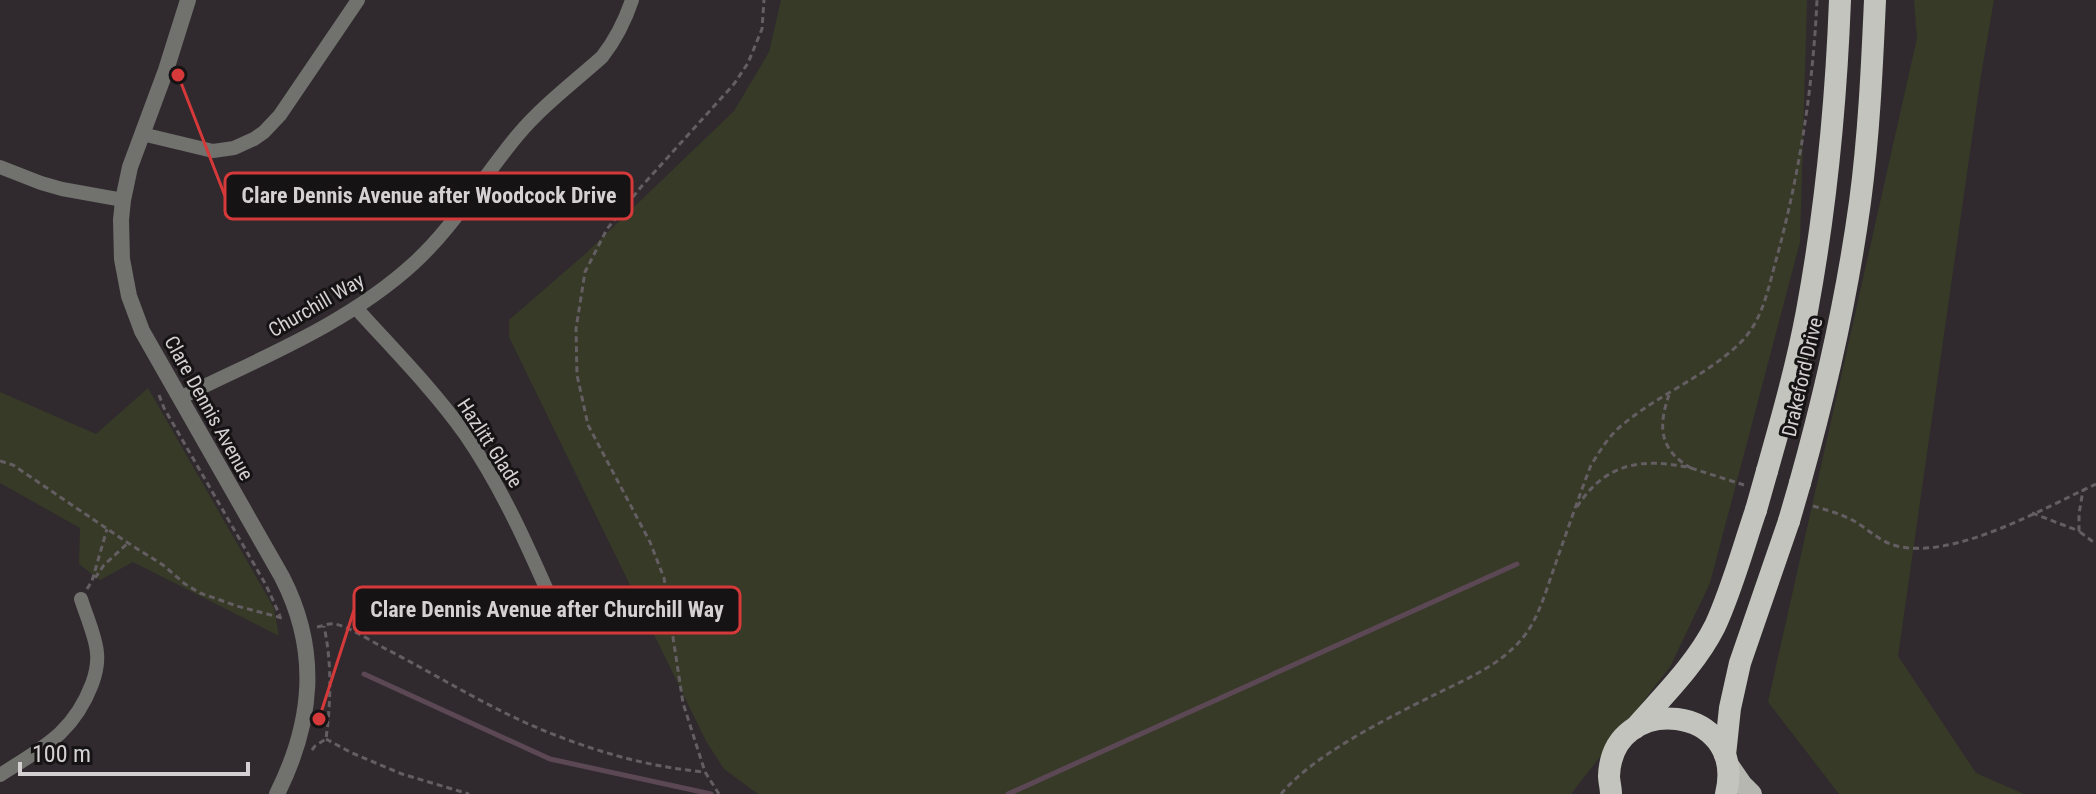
<svg xmlns="http://www.w3.org/2000/svg" width="2096" height="794" font-family="'Roboto Condensed',sans-serif">
<style>
.green{fill:#363a27}
.lines{fill:none;stroke-linecap:round;stroke-linejoin:round}
.stream{stroke:#5c4855;stroke-width:5}
.path{stroke:#645e62;stroke-width:3;stroke-dasharray:6 4;stroke-linecap:butt}
.minor{stroke:#71716e;stroke-width:14}
.tertiary{stroke:#71716e;stroke-width:16}
.primary{stroke:#b5b7b0;stroke-width:20}
.trunk{stroke:#c2c4bd;stroke-width:22}
.trunk-bridge{stroke:#c2c4bd;stroke-width:22}
.labels{text-anchor:middle;dominant-baseline:central;stroke-width:6;stroke-linejoin:round;paint-order:stroke}
.street-label{font-size:20px;fill:#d5d1d3;stroke:#161315}
.leader{fill:none;stroke:#d63939;stroke-width:3}
.callout-dot{fill:#d63939;stroke:#161315;stroke-width:3}
.callout{fill:#161315;stroke:#d63939;stroke-width:3}
.callout-label{font-size:22px;text-anchor:middle;font-weight:bold;fill:#d5d1d3}
</style>
<rect width="100%" height="100%" fill="#302a2e"/>
<g class="green">
<path d="M781,0h1026l-7,242 -90,341 -40,84 -99,127h-813l-34,-25 -18,-28 -197,-404v-17l76,-66 149,-143 35,-59z"/>
<path d="M1914,0h80l-13,75 -83,581 78,117 48,21h-185l-71,-92 149,-664z"/>
<path d="M148,388l126,220 5,28 -146,-74 -33,18 -21,-16 1,-36 -80,-45v-91l96,42z"/>
</g>
<g class="lines">
<g class="stream">
<path d="M364,674l186,85 161,35"/>
<path d="M1008,794l509,-230"/>
</g>
<g class="path">
<path d="M159,395l5,13 102,177 14,31"/>
<path d="M0,461l13,4 115,78 35,22 22,19 15,9 37,13 45,12"/>
<path d="M1691,468l53,17"/>
<path d="M1813,506c14,4 28,8 41,15 14,8 26,21 43,25 57,14 147,-38 199,-62"/>
<path d="M1577,507c28,-44 65,-50 114,-39 -32,-18 -33,-42 -22,-73"/>
<path d="M2032,513l47,18v-17l4,-24"/>
<path d="M2080,532l16,12"/>
<path d="M95,578l9,-13 24,-22"/>
<path d="M87,589l5,-8 15,-52"/>
<path d="M317,627c6,-1 12,-4 18,-3 17,4 34,16 49,24 47,24 92,52 140,74 56,25 120,45 181,50"/>
<path d="M326,739l26,14 50,21 67,20"/>
<path d="M312,750l3,-4 11,-7c5,-39 6,-75 -2,-113"/>
<path d="M719,794l-14,-22 -22,-69 -19,-125 -14,-36 -62,-117 -11,-50 -1,-46 9,-57 22,-43 34,-42 93,-103 14,-21 14,-34 2,-29"/>
<path d="M1281,794c32,-39 107,-76 153,-99 32,-16 68,-30 91,-60 14,-19 21,-44 29,-67 12,-34 24,-69 37,-103 9,-14 17,-28 30,-39 36,-31 86,-50 120,-84 23,-23 28,-58 37,-89 22,-83 35,-167 39,-253"/>
</g>
<g class="minor">
<path d="M142,134l71,17 21,-3 20,-9 10,-7 16,-17 78,-115"/>
<path d="M0,167l41,16 21,6 61,11"/>
<path d="M356,308c37,41 77,81 109,126 40,58 67,122 95,186"/>
<path d="M180,398c80,-40 166,-73 233,-134 41,-37 69,-86 104,-128 25,-30 57,-54 85,-79 14,-18 23,-36 30,-57"/>
<path d="M0,775c42,-27 73,-41 92,-91 3,-8 6,-21 5,-31 -1,-16 -11,-38 -16,-54"/>
</g>
<path class="tertiary" d="M188,0l-22,70 -36,97 -7,33 -2,20 1,39 7,37 13,35 140,246c38,74 31,145 -5,217"/>
<path class="primary" d="M1727,762l15,22 10,10"/>
<g class="trunk">
<path d="M1767,471c15,-53 30,-106 40,-160 19,-103 29,-207 33,-311"/>
<path d="M1800,483c26,-93 47,-186 60,-281 9,-67 12,-135 15,-202"/>
<path d="M1635,728c28,-32 61,-64 80,-102 17,-37 28,-78 41,-116"/>
<path d="M1725,755l5,-47 10,-45 49,-142"/>
<path d="M1611,794c0,-6 -2,-13 -2,-18 3,-86 139,-72 117,18"/>
</g>
<g class="trunk-bridge">
<path d="M1756,510l11,-39"/>
<path d="M1789,521l11,-38"/>
</g>
</g>
<g class="labels">
<g class="street-label">
<text transform="translate(316 305) rotate(-30)">Churchill Way</text>
<text transform="translate(1802 377) rotate(-77)">Drakeford Drive</text>
<text transform="translate(209 408) rotate(61)">Clare Dennis Avenue</text>
<text transform="translate(490 443) rotate(57)">Hazlitt Glade</text>
</g>
</g>
<path class="leader" d="M178 75L225 196M319 719L354 610"/>
<g class="callout-dot">
<circle cx="178" cy="75" r="8"/>
<circle cx="319" cy="719" r="8"/>
</g>
<g class="callout">
<rect x="225" y="173" width="407" height="46" rx="8"/>
<rect x="354" y="587" width="386" height="46" rx="8"/>
</g>
<g class="callout-label">
<text x="429" y="203">Clare Dennis Avenue after Woodcock Drive</text>
<text x="547" y="617">Clare Dennis Avenue after Churchill Way</text>
</g>
<path d="M20 762v12h228v-12" fill="none" stroke="#d5d1d3" stroke-width="4"/>
<text x="32" y="762" font-size="24" fill="#d5d1d3" stroke="#161315" stroke-width="6" paint-order="stroke">100 m</text>
</svg>
